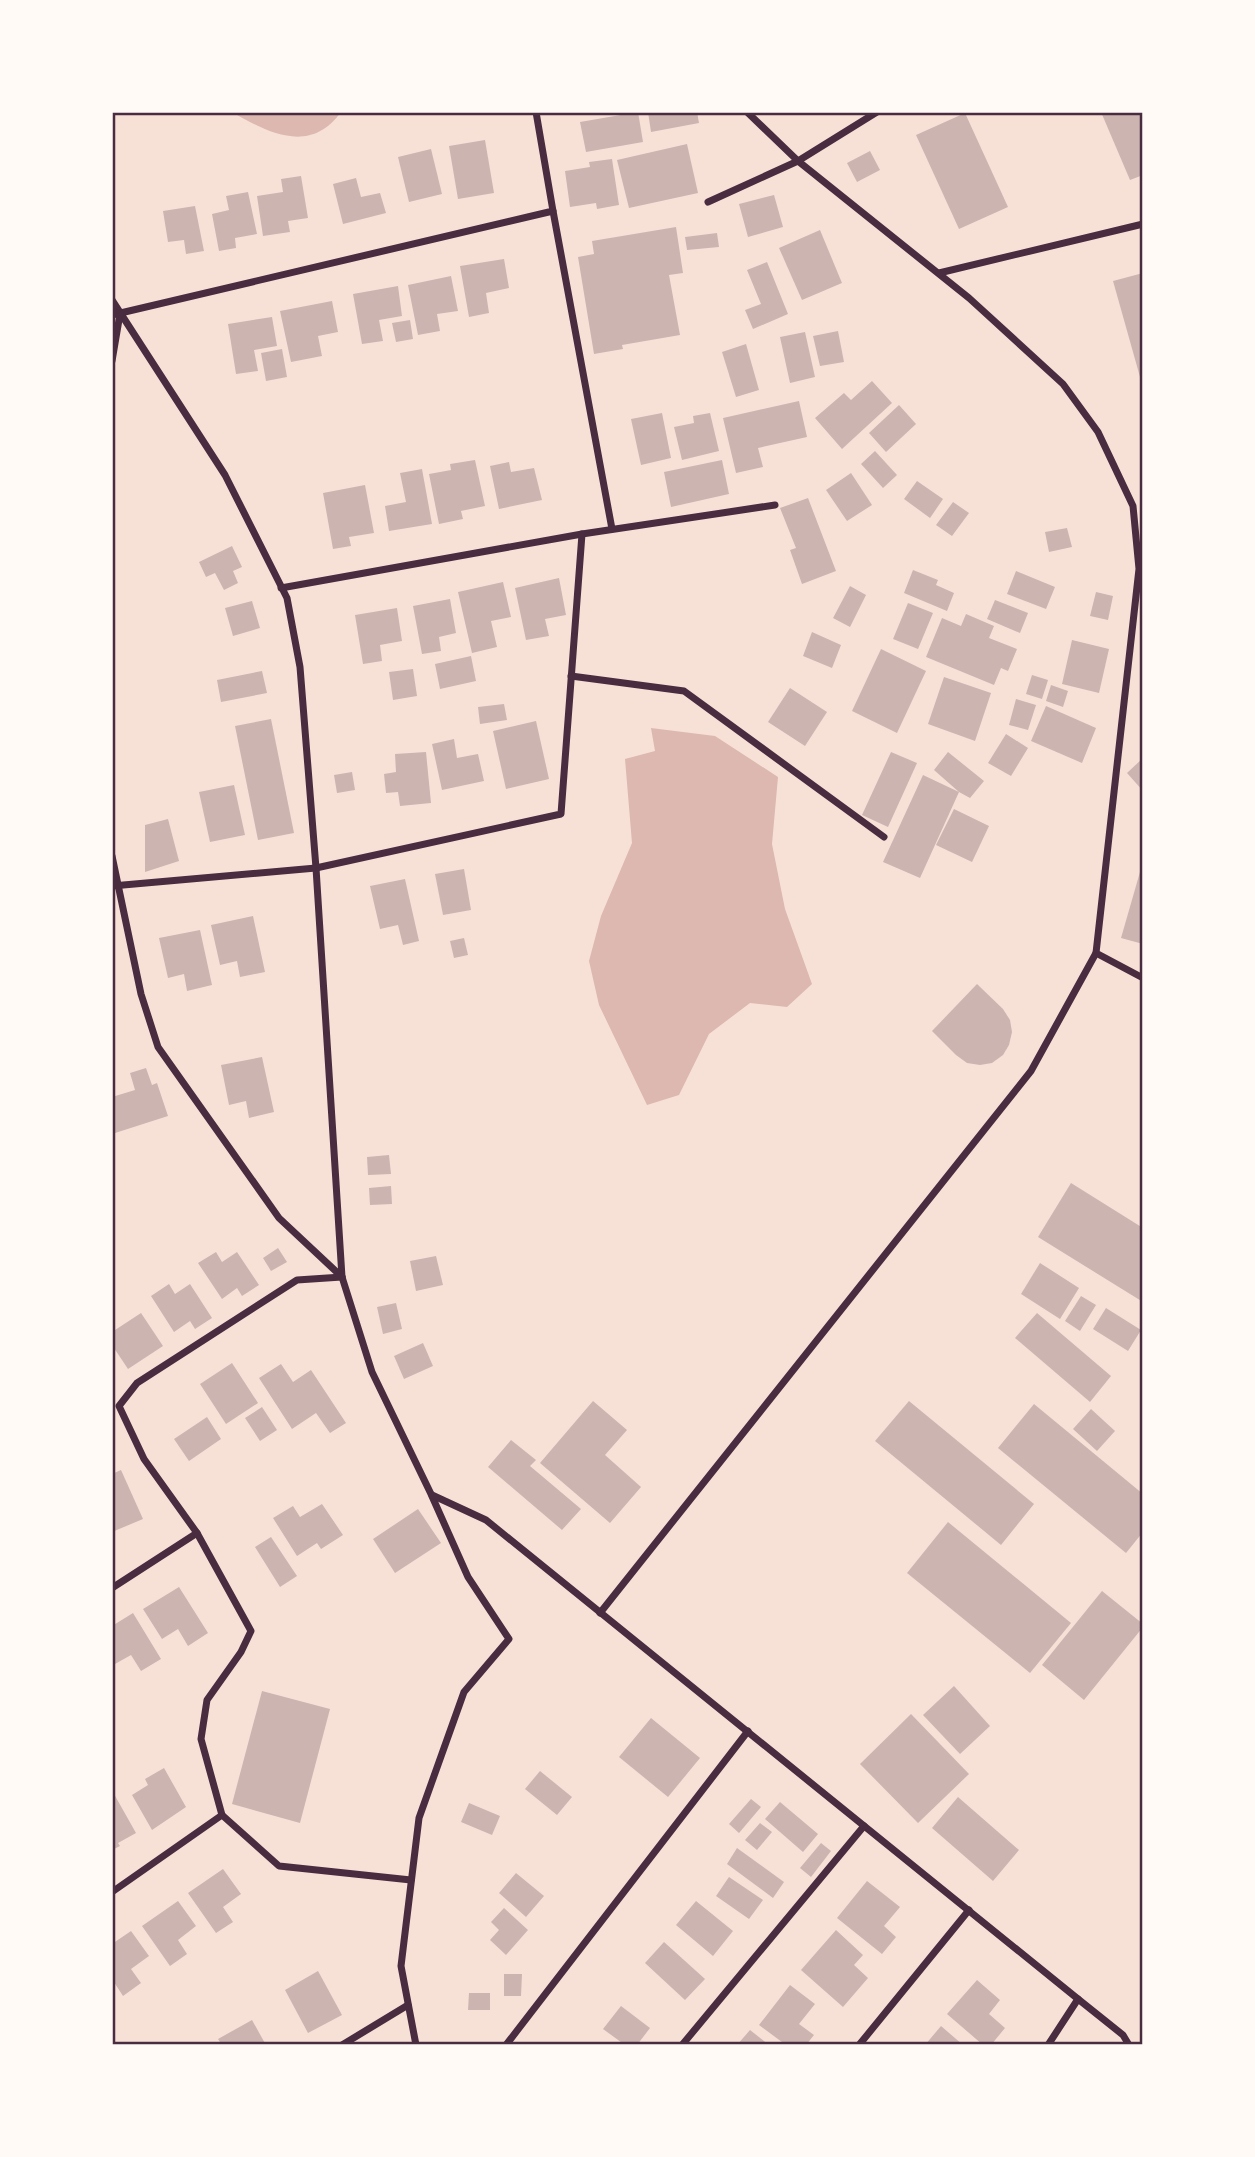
<svg xmlns="http://www.w3.org/2000/svg" width="1255" height="2157" font-family="'Source Sans 3',sans-serif">
<style>
.water{fill:#dcb8b0}
.building{fill:#ccb4b1}
.lines{fill:none;stroke-linecap:round;stroke-linejoin:round}
.minor{stroke:#4a2c40;stroke-width:7}
.neatline{fill:none;stroke:#4a2c40;stroke-width:2.5}
</style>
<rect width="100%" height="100%" fill="#f7e1d7"/>
<g class="water">
<path d="M232,112h109c-31,43 -73,21 -109,0z"/>
<path d="M651,728l64,8 63,41 -6,67 13,65 27,75 -25,23 -37,-4 -41,31 -30,61 -32,10 -48,-100 -10,-44 12,-45 31,-73 -7,-84 30,-8z"/>
</g>
<g class="building">
<path d="M638,112l5,30 -57,10 -6,-30z"/>
<path d="M648,112h49l2,11 -48,9z"/>
<path d="M1101,112h42v63l-13,5z"/>
<path d="M965,113l43,94 -49,22 -43,-94z"/>
<path d="M485,140l9,53 -36,6 -9,-53z"/>
<path d="M687,144l11,49 -69,15 -12,-48z"/>
<path d="M431,149l11,45 -33,8 -11,-45z"/>
<path d="M870,151l10,19 -23,12 -10,-19z"/>
<path d="M612,159l7,46 -22,4 -1,-6 -26,4 -5,-36 25,-4 -1,-5z"/>
<path d="M301,176l7,42 -20,3 2,11 -27,4 -6,-40 26,-4 -2,-13z"/>
<path d="M356,178l5,19 19,-4 6,20 -43,11 -10,-40z"/>
<path d="M248,192l9,42 -22,4 1,10 -17,3 -7,-37 17,-4 -3,-14z"/>
<path d="M774,195l9,32 -35,10 -9,-33z"/>
<path d="M195,206l9,45 -18,3 -2,-14 -16,2 -5,-31z"/>
<path d="M676,227l7,46 -14,2 11,60 -58,10 1,4 -29,5 -16,-97 16,-3 -2,-13z"/>
<path d="M820,230l22,53 -40,17 -23,-52z"/>
<path d="M717,233l2,14 -32,3 -2,-13z"/>
<path d="M504,259l5,29 -23,5 3,20 -20,4 -9,-51z"/>
<path d="M767,262l21,52 -35,15 -8,-19 16,-6 -14,-34z"/>
<path d="M1143,273v110l-1,1 -29,-103z"/>
<path d="M451,276l7,35 -21,3 3,17 -22,4 -10,-50z"/>
<path d="M398,286l4,30 -23,4 4,21 -21,3 -9,-50z"/>
<path d="M332,301l6,31 -20,4 4,20 -31,6 -11,-51z"/>
<path d="M272,317l5,29 -23,4 4,21 -22,3 -8,-50z"/>
<path d="M410,320l3,19 -17,3 -4,-19z"/>
<path d="M838,331l6,31 -24,4 -7,-30z"/>
<path d="M805,332l10,45 -25,6 -10,-46z"/>
<path d="M746,344l13,46 -23,7 -14,-45z"/>
<path d="M282,349l5,28 -21,4 -5,-28z"/>
<path d="M872,381l20,22 -50,46 -27,-31 29,-25 7,7z"/>
<path d="M799,401l8,36 -49,11 5,19 -27,6 -13,-55z"/>
<path d="M899,405l17,19 -30,28 -17,-19z"/>
<path d="M662,413l9,45 -30,7 -10,-46z"/>
<path d="M710,413l9,38 -37,9 -8,-33 20,-4 -1,-7z"/>
<path d="M875,451l22,24 -14,13 -22,-24z"/>
<path d="M475,460l10,46 -24,5 2,8 -24,5 -10,-50 22,-4 -1,-6z"/>
<path d="M722,460l7,34 -58,13 -7,-35z"/>
<path d="M509,462l2,10 23,-4 8,32 -43,9 -9,-43z"/>
<path d="M422,469l10,55 -43,7 -4,-25 21,-4 -6,-29z"/>
<path d="M851,473l21,32 -25,16 -21,-31z"/>
<path d="M917,481l26,18 -13,19 -26,-19z"/>
<path d="M365,485l9,48 -25,4 2,9 -18,3 -10,-56z"/>
<path d="M808,498l28,73 -34,13 -12,-34 6,-2 -16,-40z"/>
<path d="M953,502l16,11 -17,23 -16,-11z"/>
<path d="M1067,528l5,19 -23,5 -4,-20z"/>
<path d="M232,546l10,21 -9,4 5,12 -14,7 -9,-17 -9,4 -7,-15z"/>
<path d="M913,570l25,10 -2,5 18,8 -7,18 -43,-18z"/>
<path d="M1016,571l39,16 -9,22 -39,-15z"/>
<path d="M559,578l7,37 -21,4 4,17 -23,4 -11,-52z"/>
<path d="M503,582l8,35 -20,4 6,26 -25,6 -14,-61z"/>
<path d="M850,586l16,9 -16,32 -17,-9z"/>
<path d="M1096,592l17,4 -5,24 -18,-4z"/>
<path d="M450,599l6,34 -17,4 2,14 -19,3 -9,-48z"/>
<path d="M995,600l33,13 -8,20 -33,-14z"/>
<path d="M252,601l8,27 -27,8 -8,-28z"/>
<path d="M908,603l25,10 -15,36 -25,-10z"/>
<path d="M397,608l5,33 -22,4 2,16 -19,3 -8,-49z"/>
<path d="M966,614l28,12 -5,12 28,11 -9,22 -7,-3 -7,17 -68,-28 16,-39 19,8z"/>
<path d="M812,632l29,13 -9,23 -29,-12z"/>
<path d="M1072,640l37,9 -10,44 -37,-9z"/>
<path d="M881,649l45,22 -29,62 -45,-22z"/>
<path d="M471,656l5,25 -36,8 -5,-25z"/>
<path d="M413,669l4,27 -24,4 -4,-28z"/>
<path d="M262,671l5,22 -46,9 -4,-22z"/>
<path d="M1032,675l16,5 -6,19 -16,-5z"/>
<path d="M944,677l47,16 -16,48 -47,-17z"/>
<path d="M1051,685l17,6 -5,16 -17,-6z"/>
<path d="M790,688l37,24 -22,34 -37,-24z"/>
<path d="M1016,699l20,6 -8,25 -19,-5z"/>
<path d="M504,704l3,16 -27,4 -2,-17z"/>
<path d="M1046,706l50,22 -14,35 -51,-22z"/>
<path d="M271,719l23,114 -36,7 -23,-114z"/>
<path d="M536,721l13,58 -43,10 -13,-58z"/>
<path d="M1006,734l22,14 -17,28 -23,-13z"/>
<path d="M454,739l3,19 21,-4 6,27 -42,9 -10,-46z"/>
<path d="M426,752l5,51 -31,3 -2,-14 -12,1 -2,-19 12,-2 -1,-18z"/>
<path d="M891,752l26,11 -29,64 -26,-12z"/>
<path d="M948,752l36,29 -14,17 -11,-6 -39,86 -37,-16 40,-87 36,17 -25,-22z"/>
<path d="M1143,758v33l-16,-18z"/>
<path d="M352,772l3,18 -18,3 -3,-18z"/>
<path d="M234,785l11,50 -35,7 -11,-50z"/>
<path d="M954,809l35,17 -17,36 -36,-17z"/>
<path d="M168,819l11,42 -34,11v-47z"/>
<path d="M1142,865h1v79l-22,-6z"/>
<path d="M464,869l7,41 -28,5 -8,-41z"/>
<path d="M405,879l14,62 -16,4 -5,-20 -18,4 -10,-43z"/>
<path d="M253,916l12,56 -25,5 -3,-16 -17,4 -9,-40z"/>
<path d="M200,930l12,55 -25,6 -3,-17 -16,4 -9,-40z"/>
<path d="M464,938l4,17 -14,3 -4,-17z"/>
<path d="M977,984l26,25 7,11 2,12 -3,13 -6,10 -11,8 -12,2 -13,-2 -11,-8 -24,-24z"/>
<path d="M262,1057l12,55 -25,6 -3,-17 -17,4 -8,-40z"/>
<path d="M146,1068l6,17 5,-2 11,33 -56,18v-37l23,-7 -5,-17z"/>
<path d="M389,1155l2,19 -23,1 -1,-18z"/>
<path d="M1071,1183l72,45v74l-105,-65z"/>
<path d="M391,1186l1,18 -22,1 -1,-17z"/>
<path d="M278,1248l9,14 -16,9 -8,-13z"/>
<path d="M216,1252l6,10 15,-10 22,33 -17,11 -5,-8 -15,11 -24,-36z"/>
<path d="M436,1256l7,29 -27,6 -6,-30z"/>
<path d="M1040,1263l39,25 -19,31 -39,-25z"/>
<path d="M169,1284l6,10 15,-10 22,34 -17,11 -5,-8 -16,11 -23,-36z"/>
<path d="M1081,1296l15,9 -16,26 -15,-10z"/>
<path d="M396,1303l6,26 -19,5 -6,-27z"/>
<path d="M1106,1308l35,22 -13,21 -35,-22z"/>
<path d="M141,1313l22,33 -35,23 -16,-24v-13z"/>
<path d="M1037,1313l74,63 -21,26 -75,-64z"/>
<path d="M423,1343l10,23 -29,13 -10,-23z"/>
<path d="M232,1363l26,40 -32,21 -26,-40z"/>
<path d="M281,1364l12,18 18,-12 35,53 -16,10 -14,-20 -24,16 -33,-51z"/>
<path d="M593,1401l34,29 -22,25 36,32 -31,36 -70,-60z"/>
<path d="M909,1401l125,103 -33,41 -126,-104z"/>
<path d="M1034,1404l109,90v38l-17,21 -128,-105z"/>
<path d="M262,1407l15,23 -17,11 -15,-23z"/>
<path d="M1091,1409l24,22 -18,20 -24,-22z"/>
<path d="M207,1417l14,22 -32,22 -15,-22z"/>
<path d="M511,1440l25,20 -6,6 51,43 -19,21 -74,-63z"/>
<path d="M121,1470l22,49 -31,13v-58z"/>
<path d="M322,1504l21,31 -22,14 -4,-6 -20,13 -24,-38 20,-12 7,11z"/>
<path d="M418,1509l23,34 -46,30 -22,-34z"/>
<path d="M948,1522l123,101 -41,50 -123,-100z"/>
<path d="M271,1537l26,39 -17,11 -25,-40z"/>
<path d="M179,1587l29,46 -20,13 -10,-17 -16,10 -19,-30z"/>
<path d="M1102,1591l41,33v3l-59,73 -42,-35z"/>
<path d="M133,1613l28,46 -20,12 -10,-16 -16,9 -3,-5v-33z"/>
<path d="M954,1686l36,40 -30,28 -37,-39z"/>
<path d="M262,1691l68,18 -30,114 -68,-19z"/>
<path d="M911,1714l58,60 -51,49 -58,-59z"/>
<path d="M651,1718l49,40 -32,39 -49,-40z"/>
<path d="M164,1768l22,39 -34,23 -20,-35 16,-10 -3,-6z"/>
<path d="M540,1771l32,26 -15,18 -32,-26z"/>
<path d="M114,1794l22,39 -18,10 2,3 -8,4v-54z"/>
<path d="M958,1797l61,53 -26,31 -61,-53z"/>
<path d="M751,1799l10,8 -22,26 -10,-9z"/>
<path d="M780,1802l38,32 -15,18 -38,-33z"/>
<path d="M469,1803l31,13 -8,19 -31,-13z"/>
<path d="M760,1823l12,9 -15,18 -12,-10z"/>
<path d="M821,1843l10,8 -20,26 -11,-9z"/>
<path d="M737,1848l47,34 -11,16 -46,-34z"/>
<path d="M223,1869l18,25 -18,13 10,15 -17,11 -28,-40z"/>
<path d="M516,1873l28,23 -18,21 -27,-24z"/>
<path d="M729,1877l34,23 -14,19 -33,-23z"/>
<path d="M867,1881l33,26 -16,19 12,11 -14,17 -45,-36z"/>
<path d="M178,1901l18,25 -18,14 9,14 -17,12 -28,-40z"/>
<path d="M696,1901l37,30 -20,25 -37,-31z"/>
<path d="M504,1908l24,22 -22,25 -16,-15 9,-10 -8,-8z"/>
<path d="M836,1930l27,25 -9,10 14,13 -25,29 -42,-37z"/>
<path d="M131,1931l18,25 -18,13 10,14 -18,13 -11,-17v-35z"/>
<path d="M664,1942l41,37 -20,21 -40,-37z"/>
<path d="M318,1971l24,44 -34,18 -23,-43z"/>
<path d="M504,1974h18l-1,22h-17z"/>
<path d="M977,1980l23,20 -11,14 16,14 -14,17h-8l-36,-31z"/>
<path d="M790,1985l25,19 -16,20 15,11 -8,10h-20l-27,-20z"/>
<path d="M469,1993h21v17h-22z"/>
<path d="M621,2006l29,22 -13,17h-12l-22,-16z"/>
<path d="M252,2020l14,25h-44l-4,-6z"/>
<path d="M941,2026l22,19h-38z"/>
<path d="M750,2030l19,15h-32z"/>
</g>
<g class="lines">
<g class="minor">
<path d="M747,112l51,49 171,137 94,86 35,48 35,74 6,63 -43,384 47,25"/>
<path d="M708,202l90,-41 79,-49"/>
<path d="M553,211l59,318"/>
<path d="M939,273l204,-49"/>
<path d="M112,300l113,175 62,123 13,69 16,201 26,409 30,95 59,122 37,83 41,62 -45,53 -45,126 -18,148 15,79"/>
<path d="M112,315l441,-104 -17,-99"/>
<path d="M112,361l8,-47"/>
<path d="M281,588l301,-54 193,-29"/>
<path d="M571,676l113,15 200,146"/>
<path d="M112,856l29,138 17,53 121,171 63,59"/>
<path d="M112,886l204,-18 245,-54 21,-280"/>
<path d="M432,1495l54,25 592,479 45,36 6,10"/>
<path d="M112,1588l85,-55"/>
<path d="M600,1613l431,-542 65,-118"/>
<path d="M222,1815l-21,-76 6,-39 34,-48 10,-21 -54,-98 -53,-74 -25,-53 18,-23 160,-103 45,-3"/>
<path d="M112,1892l110,-77 57,51 132,14"/>
<path d="M342,2045l66,-40"/>
<path d="M506,2045l242,-314"/>
<path d="M682,2045l182,-219"/>
<path d="M859,2045l110,-135"/>
<path d="M1048,2045l30,-46"/>
</g>
</g>
<rect width="1255" height="2157" fill="none" stroke="#fffaf5" stroke-width="228"/>
<rect x="114" y="114" width="1027" height="1929" class="neatline"/>
</svg>
